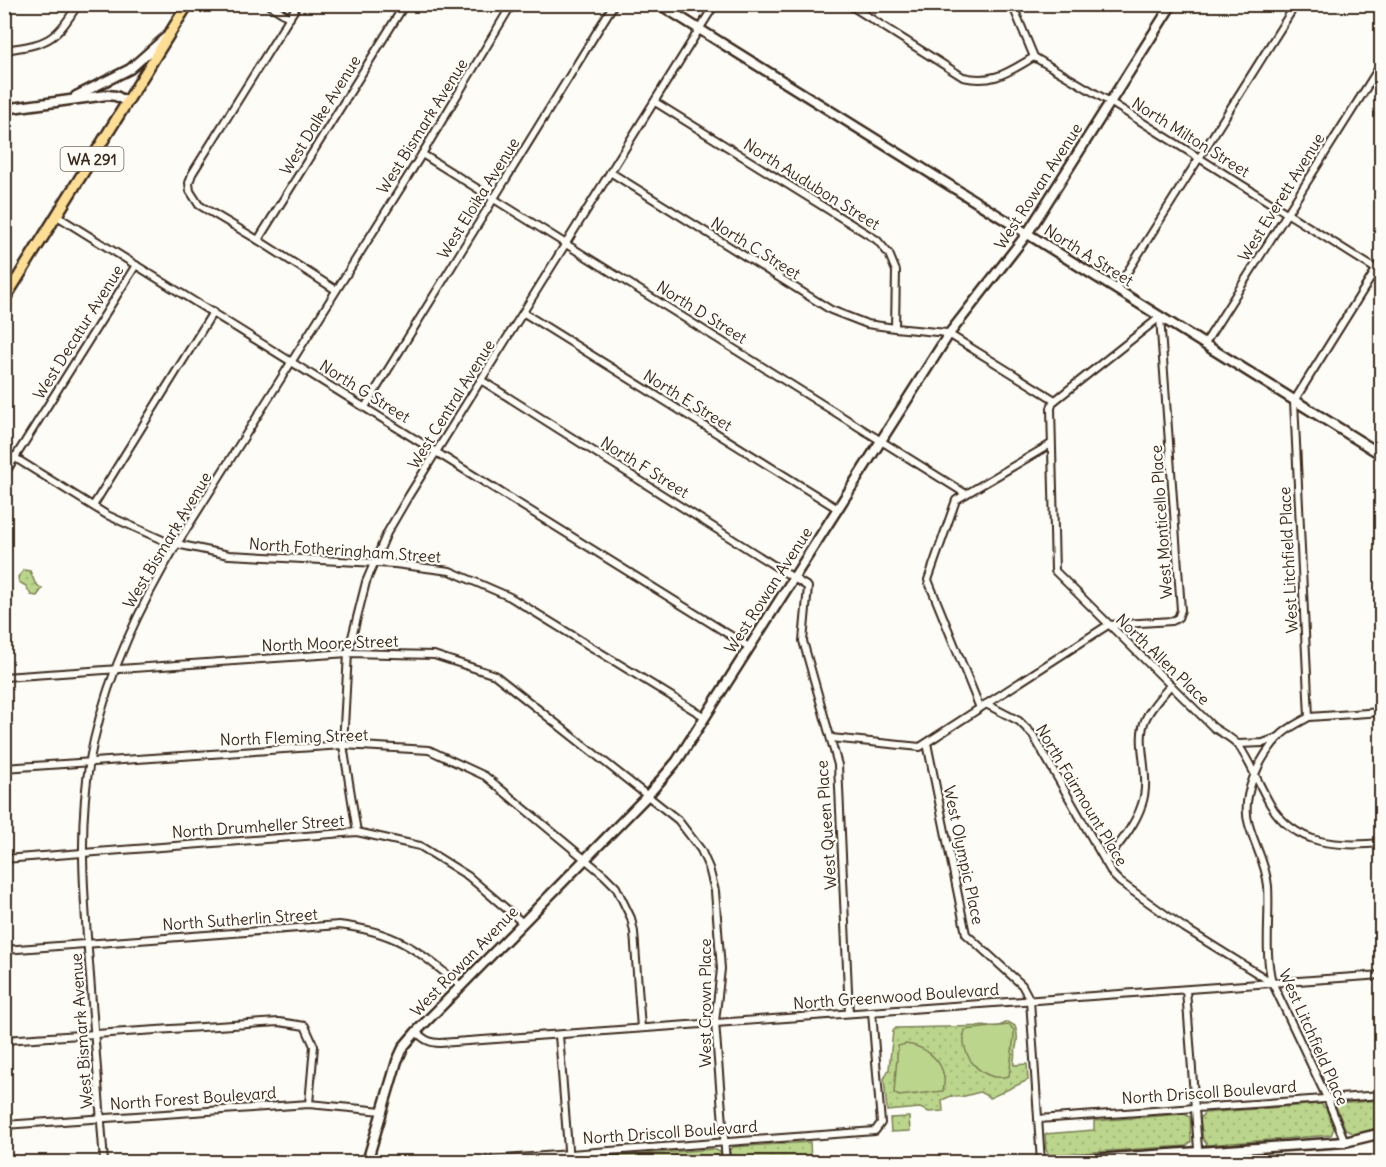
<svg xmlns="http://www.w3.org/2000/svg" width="1386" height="1167" font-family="Delius,sans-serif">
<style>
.grass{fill:url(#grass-dots);stroke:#7b8055;stroke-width:1.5}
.garden{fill:#bbd58c;stroke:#7b8055;stroke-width:1.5}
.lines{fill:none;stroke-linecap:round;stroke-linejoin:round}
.street-casing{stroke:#3b2a1e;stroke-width:10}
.secondary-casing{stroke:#3b2a1e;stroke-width:13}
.primary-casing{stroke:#3b2a1e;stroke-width:14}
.street{stroke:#fdfcf7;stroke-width:6}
.secondary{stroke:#fdfcf7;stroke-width:8}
.primary{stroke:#fdde96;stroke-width:9}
.labels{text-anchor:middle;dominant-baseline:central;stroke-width:4.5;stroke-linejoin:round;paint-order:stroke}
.shield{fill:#fdfcf7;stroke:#75695f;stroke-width:1.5}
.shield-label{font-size:15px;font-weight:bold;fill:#3b2a1e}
.street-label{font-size:16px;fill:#3b2a1e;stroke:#fdfcf7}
</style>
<defs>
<pattern id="grass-dots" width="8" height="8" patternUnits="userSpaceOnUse" patternTransform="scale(1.5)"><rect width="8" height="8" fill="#bbd58c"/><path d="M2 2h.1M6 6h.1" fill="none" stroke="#a2b778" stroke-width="1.8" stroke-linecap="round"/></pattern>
</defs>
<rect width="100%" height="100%" fill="#fdfcf7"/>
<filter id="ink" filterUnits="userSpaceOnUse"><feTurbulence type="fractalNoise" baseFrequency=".0167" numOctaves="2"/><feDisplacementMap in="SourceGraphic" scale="12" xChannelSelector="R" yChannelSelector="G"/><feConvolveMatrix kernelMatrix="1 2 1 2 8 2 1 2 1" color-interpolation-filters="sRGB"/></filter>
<g filter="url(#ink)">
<g class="grass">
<path d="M24,570l6,1 5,12 7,6 -5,7 -6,-1 -5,-9 -7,-4 -1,-5z"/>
<path d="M1008,1022l7,4c6,15 -2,25 -1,39l13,-1 1,16 -38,18 -10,-6 -19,5 -10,-1 -9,4 1,11 -14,1 -9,-4 -33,3 -3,-32 5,-10 4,-38 3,-3 103,-2z"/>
<path d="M1381,1100v27l-26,7 -9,-4 -10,-23 1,-3z"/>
<path d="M1321,1104l5,5 8,19 -3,7 -124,10 -4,-6 -3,-20 4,-6z"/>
<path d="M1184,1114l6,3 1,25 -5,4 -137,9 -3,-5 -1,-16 49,-4v-9z"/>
<path d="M909,1117l1,14 -19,1 -1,-14z"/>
<path d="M810,1142l1,20h-81v-11l3,-4z"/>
<path d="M714,1149l6,3 1,10h-148l5,-3z"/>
</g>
<g class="garden">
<path d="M1009,1025l5,5v5l-5,41c-26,8 -51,-21 -44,-46z"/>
<path d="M906,1044c24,3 43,22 37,47l-44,5 -5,-3 4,-47z"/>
</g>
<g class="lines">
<g class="street-casing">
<g id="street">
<path d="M268,4l22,14"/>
<path d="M298,4l-106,170 -3,9 1,8 9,14 59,35 78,50"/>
<path d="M502,4l7,5"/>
<path d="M848,4l115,73c31,7 45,-5 71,-20"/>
<path d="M1012,4l22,53 76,45 272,171"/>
<path d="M4,50c43,-6 51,-8 74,-46"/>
<path d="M655,102l222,138 12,14 7,17 -1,57 52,5 108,67"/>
<path d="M422,154l544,340"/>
<path d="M610,172l221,138 36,14 28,4"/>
<path d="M57,216l692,431"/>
<path d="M258,240l147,-236"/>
<path d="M1116,290l180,-286"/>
<path d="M524,313l314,196"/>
<path d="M1160,317l-107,85 -2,6 4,163 158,156c8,6 20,11 26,19 12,18 20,39 31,58 25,42 68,43 112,39"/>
<path d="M1204,345l178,-282"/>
<path d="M481,380l327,207 -5,54 35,124 11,248"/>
<path d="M365,407l249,-403"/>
<path d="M4,451l103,64 60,27 62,13 166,9 55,7 60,26 195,120"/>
<path d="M4,475l132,-210"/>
<path d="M93,506l120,-194"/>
<path d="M4,677l344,-24 86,2 61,20 183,145 23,30 8,18 6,23 6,78 -6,53 11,140"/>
<path d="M986,704l33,17 14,14 80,140 7,7 63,45 88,55"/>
<path d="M980,708l-52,-128 28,-80 95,-56"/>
<path d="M1309,717l73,-5"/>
<path d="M831,738l89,9 188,-122 64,-4 6,-3 3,-8 -21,-293"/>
<path d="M927,743l39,191 56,51 8,15 11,162"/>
<path d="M1238,744l25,-1 16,-6"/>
<path d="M4,768l339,-23 86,5 56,26 119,99 12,12 15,31 3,14 7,96"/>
<path d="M357,832l-14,-87 5,-92 18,-71 21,-49 21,-36 307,-493"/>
<path d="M4,859l353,-27 63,14 48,30 55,47"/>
<path d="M1105,862c14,-18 30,-36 37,-58 10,-30 -8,-62 4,-86 6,-12 16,-23 25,-33"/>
<path d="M4,950l335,-25c59,7 78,25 122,61"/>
<path d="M1186,990l13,172"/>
<path d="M416,1032c8,7 13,11 24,11l942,-68"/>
<path d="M559,1035l10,127"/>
<path d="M4,1040l275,-18 26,4 9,20 -5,58"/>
<path d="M1038,1119l344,-24"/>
<path d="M4,1125l305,-21 73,7"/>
<path d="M1345,1142l-18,-44 -55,-116c-8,-31 -2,-64 -4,-96 -2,-22 -13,-40 -19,-61 -9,-28 10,-67 30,-88 8,-9 20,-14 30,-20l-15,-316 88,-141"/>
<path d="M104,1162c-5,-62 -9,-124 -14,-186 -6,-79 -14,-158 4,-236 16,-71 46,-134 83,-196l245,-390 90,-150"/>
<path d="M464,1162l411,-31 6,-8 -9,-111"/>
</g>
</g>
<g class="secondary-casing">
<g id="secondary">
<path d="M659,4l723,451"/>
<path d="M1375,4l7,5"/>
<path d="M76,96l54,-27 35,-31"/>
<path d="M4,109l103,-14 9,1 11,6"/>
<path d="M367,1162l30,-101 7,-15 12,-14 232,-237 29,-34 272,-427 78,-100 145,-230"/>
<path d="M1052,1162l293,-20 37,-9"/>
</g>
</g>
<g class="primary-casing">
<path id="primary" d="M4,300l184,-296"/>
</g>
<use href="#street" class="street"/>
<use href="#secondary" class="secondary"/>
<use href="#primary" class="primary"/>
</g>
</g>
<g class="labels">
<rect class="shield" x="60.5" y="147" width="63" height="24" rx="4.5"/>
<g class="shield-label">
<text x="92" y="159">WA 291</text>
</g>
<g class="street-label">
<text transform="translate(320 115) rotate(-58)">West Dalke Avenue</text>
<text transform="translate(422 126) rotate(-58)">West Bismark Avenue</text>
<text transform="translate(1191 137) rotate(32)">North Milton Street</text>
<text transform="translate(812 184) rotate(32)">North Audubon Street</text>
<text transform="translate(1038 186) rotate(-57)">West Rowan Avenue</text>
<text transform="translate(1281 197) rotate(-58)">West Everett Avenue</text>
<text transform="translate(478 198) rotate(-58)">West Eloika Avenue</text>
<text transform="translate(756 248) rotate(32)">North C Street</text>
<text transform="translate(1089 255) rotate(32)">North A Street</text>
<text transform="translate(702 312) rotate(32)">North D Street</text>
<text transform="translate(78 332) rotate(-58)">West Decatur Avenue</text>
<text transform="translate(365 391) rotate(32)">North G Street</text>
<text transform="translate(688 400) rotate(32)">North E Street</text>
<text transform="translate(451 404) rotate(-58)">West Central Avenue</text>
<text transform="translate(645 467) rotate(32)">North F Street</text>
<text transform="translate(1161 522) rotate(-94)">West Monticello Place</text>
<text transform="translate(167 540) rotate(-59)">West Bismark Avenue</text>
<text transform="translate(345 550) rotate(4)">North Fotheringham Street</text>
<text transform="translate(1288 560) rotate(-93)">West Litchfield Place</text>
<text transform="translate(768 590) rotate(-57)">West Rowan Avenue</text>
<text transform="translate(330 643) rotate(-2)">North Moore Street</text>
<text transform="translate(1163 659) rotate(44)">North Allen Place</text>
<text transform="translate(294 737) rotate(-2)">North Fleming Street</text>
<text transform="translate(1082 795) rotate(59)">North Fairmount Place</text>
<text transform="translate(826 825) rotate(-94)">West Queen Place</text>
<text transform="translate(258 826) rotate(-4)">North Drumheller Street</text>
<text transform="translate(964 855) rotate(78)">West Olympic Place</text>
<text transform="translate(240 919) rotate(-4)">North Sutherlin Street</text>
<text transform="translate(464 961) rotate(-46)">West Rowan Avenue</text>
<text transform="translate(896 996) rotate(-4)">North Greenwood Boulevard</text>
<text transform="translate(705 1003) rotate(-90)">West Crown Place</text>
<text transform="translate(81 1031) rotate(-94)">West Bismark Avenue</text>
<text transform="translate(1314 1037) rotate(66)">West Litchfield Place</text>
<text transform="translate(1209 1092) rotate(-4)">North Driscoll Boulevard</text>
<text transform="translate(193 1098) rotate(-4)">North Forest Boulevard</text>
<text transform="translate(670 1132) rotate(-4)">North Driscoll Boulevard</text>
</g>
</g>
<rect width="1386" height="1167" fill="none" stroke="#fdfcf7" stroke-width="24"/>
<rect x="12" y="12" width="1362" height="1143" fill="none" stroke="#3b2a1e" stroke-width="2" filter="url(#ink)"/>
</svg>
